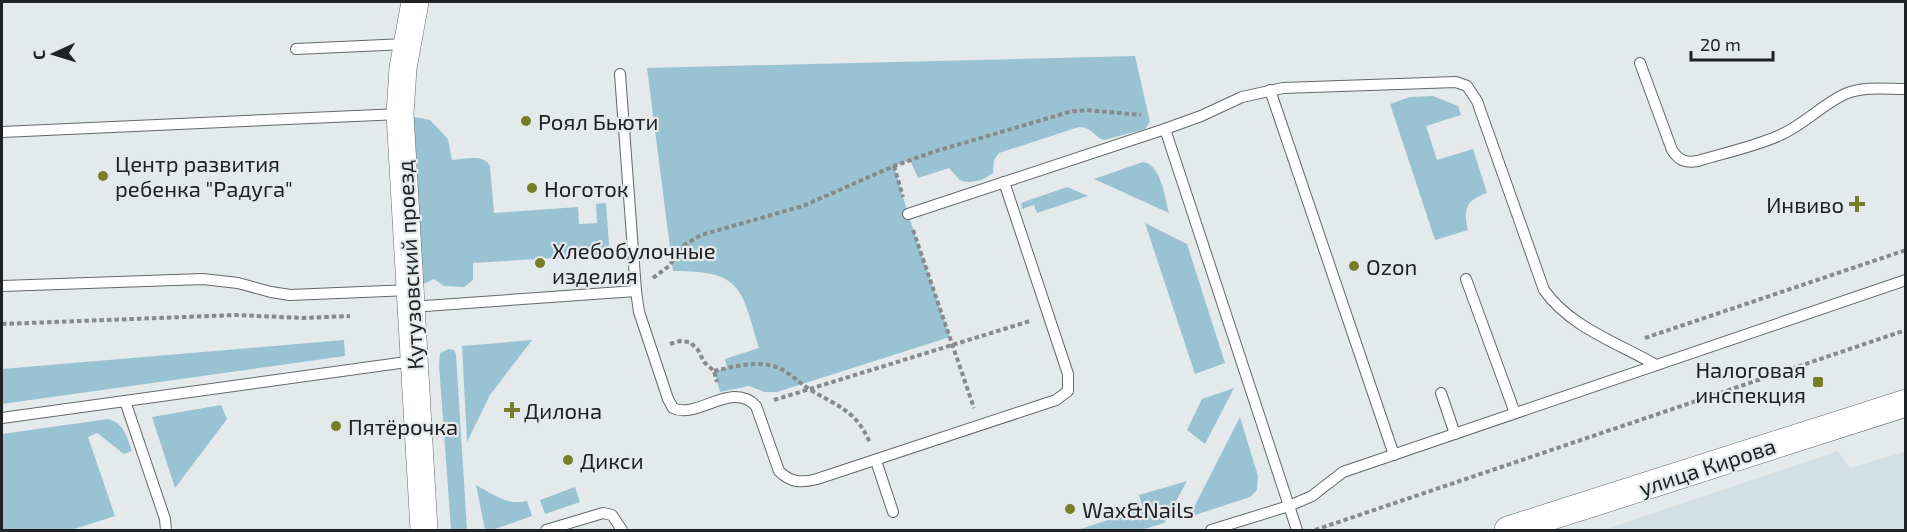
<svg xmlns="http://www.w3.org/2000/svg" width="1907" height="532" font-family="'Exo 2',sans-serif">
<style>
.built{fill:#d2dfe5}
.green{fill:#99c3d3}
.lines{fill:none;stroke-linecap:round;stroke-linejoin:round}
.service-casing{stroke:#646869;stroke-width:12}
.tertiary-casing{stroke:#646869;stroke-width:28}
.path{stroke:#878a8b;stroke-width:4;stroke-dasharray:4.5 3;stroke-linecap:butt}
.service{stroke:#fff;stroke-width:10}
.tertiary{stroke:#fff;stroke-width:27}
.poi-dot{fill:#787d27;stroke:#e4e9eb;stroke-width:2}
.labels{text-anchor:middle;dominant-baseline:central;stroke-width:4.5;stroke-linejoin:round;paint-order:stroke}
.poi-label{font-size:22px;fill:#212223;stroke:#e4e9eb;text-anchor:start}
.street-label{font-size:22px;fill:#212223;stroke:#e4e9eb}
</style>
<rect width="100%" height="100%" fill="#e4e9eb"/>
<path class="built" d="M1838,451l12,17 55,-16v78h-301z"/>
<g class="green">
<path d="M1135,56l15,66 -5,7 -41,11c-10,-4 -14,-14 -25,-13l-80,26 -5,7 -1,13c-9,7 -22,12 -33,7l-11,-12 -31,10 -8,-18 -16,6 14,48 42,123 -173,55h-12l-16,-6 -29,6 -6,-21 13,-3 -2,-9 34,-11c-18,-60 -16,-77 -86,-77l-26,-203z"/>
<path d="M1433,96l25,10 3,9 -35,11 11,34 36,-11 14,44c-21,7 -24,16 -19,37l-33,10 -45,-136 20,-7z"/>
<path d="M400,114l30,6 18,19 4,21c13,-1 32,-6 38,6l4,47 84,-6 1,17 18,-1 -1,-19 10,-1 3,42 -2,6 -7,4 -127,8v17l-9,7 -20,-1 -10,-7 -24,11z"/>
<path d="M1143,162c18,2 22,36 26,51l-75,-34z"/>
<path d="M1067,187l21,9 -51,17 -3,-8 -12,4 -1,-6z"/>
<path d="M1145,223l42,21 38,119 -30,11z"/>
<path d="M344,340l1,16 -343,48v-35z"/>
<path d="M532,340l-42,55 -23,47 -5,-96z"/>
<path d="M449,349l5,1 2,4 11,176h-16v-1l-12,-164 1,-12z"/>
<path d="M1234,388l-29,56 -18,-14 15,-31z"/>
<path d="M221,405l6,14 -52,69 -23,-71z"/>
<path d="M1240,417l18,59 -1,14 -7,7 -61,20z"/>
<path d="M108,419c16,4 19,18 24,32l-8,3 -27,-21 -9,4 27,79 -44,14h-69v-96z"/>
<path d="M1187,481l-23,42 -23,7h-64l66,-21 -4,-14z"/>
<path d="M476,485c17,9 31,21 51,16l5,15 -40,14h-7z"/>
<path d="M575,487l5,15 -35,12 -5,-14z"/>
</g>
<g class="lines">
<g class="service-casing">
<g id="service">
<path d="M296,49l110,-5"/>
<path d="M1640,63l32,87c7,11 14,13 26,11 26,-8 55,-14 80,-25 25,-10 43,-31 67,-42 19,-8 41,-5 61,-5"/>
<path d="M1270,90l124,365"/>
<path d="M1165,129l36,-13 41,-19 41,-9 173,-6 11,4 10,15 67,189c26,37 74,53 112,75"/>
<path d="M2,132l398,-18"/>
<path d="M908,214l257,-85 124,377 23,-10 31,-24 563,-192"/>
<path d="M1466,279l49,134"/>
<path d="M2,286l201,-7 35,4 33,9 19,3 120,-5"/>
<path d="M636,291l3,21 29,87 5,9c24,12 59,-28 83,-2l23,65c12,12 22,12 38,8l239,-79 12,-9v-17l-64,-192"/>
<path d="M411,307l225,-16 -16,-217"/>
<path d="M1441,393l14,41"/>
<path d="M125,401l40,118 1,11"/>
<path d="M2,418l412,-57"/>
<path d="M876,461l17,51"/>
<path d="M546,530l57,-17 9,2 10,15"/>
<path d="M1211,530l78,-24 8,24"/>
</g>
</g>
<g class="tertiary-casing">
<g id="tertiary">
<path d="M415,2l-12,66 -3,46 24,416"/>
<path d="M1508,530l398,-127"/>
</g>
</g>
<g class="path">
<path d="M894,166l9,31"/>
<path d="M913,230l61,178"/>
<path d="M653,278l16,-12 15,-21 17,-10 102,-29 91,-40 39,-14 136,-40 17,-2 55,5"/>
<path d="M2,324l234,-9 67,3 47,-2"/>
<path d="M1645,338l261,-88"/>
<path d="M670,344l10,-3 10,1 8,8 6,12 10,9 3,11"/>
<path d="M714,371c18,-4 36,-9 55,-6 17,3 26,15 40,24 28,17 47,21 61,54"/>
<path d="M774,400l256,-79"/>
<path d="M1315,530l591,-200"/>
</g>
<use href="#service" class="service"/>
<use href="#tertiary" class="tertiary"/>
</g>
<g class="poi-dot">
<circle cx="526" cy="121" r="6"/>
<circle cx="103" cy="176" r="6"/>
<circle cx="532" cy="188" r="6"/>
<path d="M1854 195h6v6h6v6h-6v6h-6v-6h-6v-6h6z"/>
<circle cx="540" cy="263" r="6"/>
<circle cx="1354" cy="266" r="6"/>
<rect x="1812" y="376" width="12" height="12" rx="3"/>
<path d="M509 401h6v6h6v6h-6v6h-6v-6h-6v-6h6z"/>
<circle cx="336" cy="426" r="6"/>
<circle cx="568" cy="460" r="6"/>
<circle cx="1070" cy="509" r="6"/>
</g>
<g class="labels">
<g class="poi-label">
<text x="538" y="121">Роял Бьюти</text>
<text x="115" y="163">Центр развития<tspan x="115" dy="25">ребенка "Радуга"</tspan></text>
<text x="544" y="188">Ноготок</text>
<text x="1844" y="204" text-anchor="end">Инвиво</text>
<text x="552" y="250">Хлебобулочные<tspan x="552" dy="25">изделия</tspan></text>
<text x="1366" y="266">Ozon</text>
<text x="1806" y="369" text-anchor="end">Налоговая<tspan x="1806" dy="25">инспекция</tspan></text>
<text x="524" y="410">Дилона</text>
<text x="348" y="426">Пятёрочка</text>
<text x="580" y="460">Дикси</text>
<text x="1082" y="509">Wax&amp;Nails</text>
</g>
<g class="street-label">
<text transform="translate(409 265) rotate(-93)">Кутузовский проезд</text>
<text transform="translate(1707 466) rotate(-18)">улица Кирова</text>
</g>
</g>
<rect width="1907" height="532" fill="none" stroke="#212223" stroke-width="6"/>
<g transform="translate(54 54) rotate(266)" stroke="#e4e9eb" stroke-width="4.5" paint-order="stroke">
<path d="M0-4.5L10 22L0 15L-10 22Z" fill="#212223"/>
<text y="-9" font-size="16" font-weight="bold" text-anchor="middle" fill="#212223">С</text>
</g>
<path d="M1691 51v9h82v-9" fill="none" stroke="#212223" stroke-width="3"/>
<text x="1700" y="51" font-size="18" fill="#212223" stroke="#e4e9eb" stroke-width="4.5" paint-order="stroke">20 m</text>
</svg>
